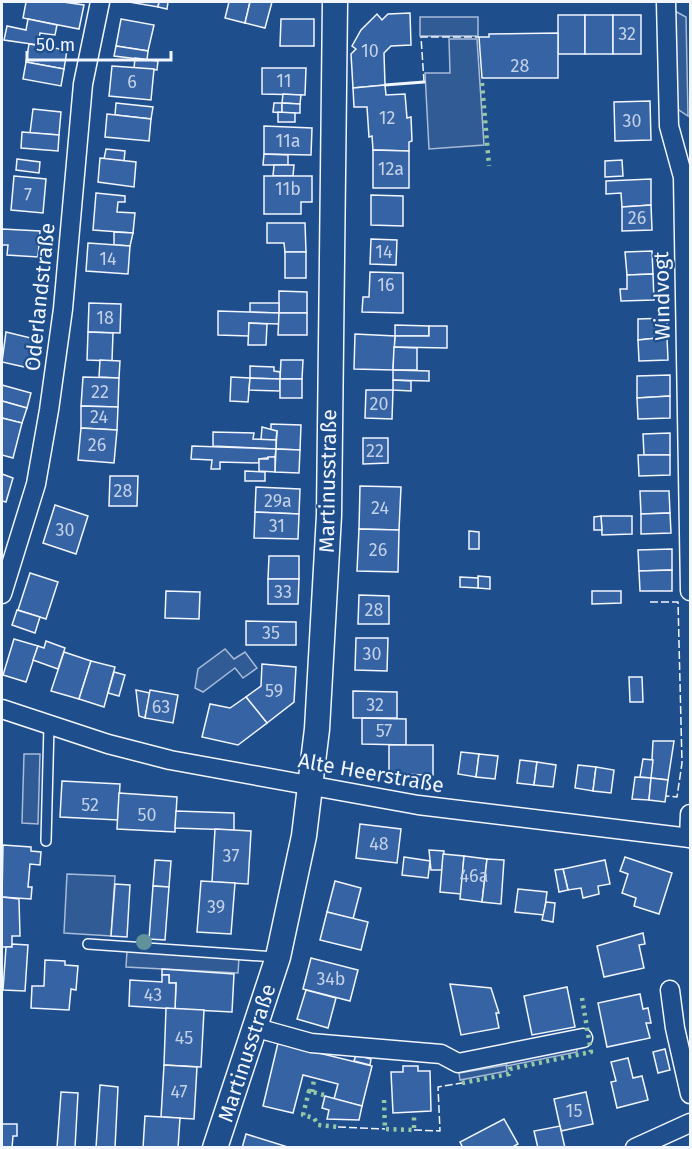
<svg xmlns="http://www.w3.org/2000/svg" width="692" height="1149" font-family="'Fira Sans',sans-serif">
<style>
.built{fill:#305b95;stroke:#a8bbd7;stroke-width:1.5}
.building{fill:#3563a3;stroke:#f2f6ff;stroke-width:1.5}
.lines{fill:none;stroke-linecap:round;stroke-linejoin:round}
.service-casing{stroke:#f2f6ff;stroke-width:12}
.minor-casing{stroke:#f2f6ff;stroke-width:21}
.secondary-casing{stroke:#f2f6ff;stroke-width:27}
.service{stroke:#1f4e8c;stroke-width:9}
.minor{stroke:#1f4e8c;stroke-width:18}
.secondary{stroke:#1f4e8c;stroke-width:24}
.hedge{stroke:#97c8a6;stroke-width:4.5;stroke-dasharray:3 4.5;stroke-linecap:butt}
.fence{stroke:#f2f6ff;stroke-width:1.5;stroke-dasharray:8 3;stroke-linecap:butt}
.wall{stroke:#f2f6ff;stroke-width:3}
.tree{fill:#61919a}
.labels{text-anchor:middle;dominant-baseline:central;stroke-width:4.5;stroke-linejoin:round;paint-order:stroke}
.number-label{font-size:18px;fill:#c3d1e8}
.street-label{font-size:21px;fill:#f2f6ff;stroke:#1f4e8c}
</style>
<rect width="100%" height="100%" fill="#1f4e8c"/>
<g class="built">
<path d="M671,9l15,8 2,99 -15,-10z"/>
<rect x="420" y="17" width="58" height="19"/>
<path d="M449,39h28l7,106 -55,4 -4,-76h25z"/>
<path d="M225,649l9,10 11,-7 12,16 -14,10 -8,-10 -32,24 -8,-4 3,-19z"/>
<path d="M24,754h16l-2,70 -16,-1z"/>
<path d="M67,874l48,2 -4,60 -47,-3z"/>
<path d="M127,951l112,7 -1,15 -112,-6z"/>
<path d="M576,1045l1,7 -70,14 -1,-7z"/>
<path d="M506,1065l1,6 -47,9 -1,-7z"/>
</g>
<g class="building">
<path d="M26,2h37l21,3 -5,24 -56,-11z"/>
<path d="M129,2h30l-1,5z"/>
<path d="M159,2h9l-1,7 -9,-2z"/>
<path d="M229,2h21l-5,21 -20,-5z"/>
<path d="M250,2h22l-7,26 -20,-5z"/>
<path d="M410,13l1,32 -20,1 -7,7 1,32 -32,3 -2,-34 5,-5 -4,-3 9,-16 16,-16 5,6 6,-6z"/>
<rect x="558" y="15" width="27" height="39"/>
<rect x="585" y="15" width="28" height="39"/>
<rect x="613" y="15" width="28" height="39"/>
<path d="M28,19l29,6 -2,10 -15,-2 -2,12 -34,-5 3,-14 19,4z"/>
<path d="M121,19l33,6 -6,26 -32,-5z"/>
<path d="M281,19h33v27h-34z"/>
<path d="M558,33v45h-76l-3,-41h10v-3z"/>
<path d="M29,44l38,6 -3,19 -38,-7z"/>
<path d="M116,46l32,5 -1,9 -33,-4z"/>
<path d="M135,58l23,3 -1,9 -23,-2z"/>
<path d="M26,62l38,7 -3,17 -38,-7z"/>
<path d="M112,66l42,3 -3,31 -42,-4z"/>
<path d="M262,68h44l-1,27 -43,-1z"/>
<path d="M385,85l1,10 19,-1 2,24 4,-1 1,24 -3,1v9l-36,-1 -1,-14 -3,1 -2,-30h-13l-1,-19z"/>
<path d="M283,94l18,1 -1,9 -18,-1z"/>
<path d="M650,101l1,39 -36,1 -1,-39z"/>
<path d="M116,103l37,4 -2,12 -36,-4z"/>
<path d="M274,103h8v10l-9,-1z"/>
<path d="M282,103l18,1v9h-18z"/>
<path d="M33,109l28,3 -2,23 -29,-2z"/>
<path d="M278,112l17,1v9h-17z"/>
<path d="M107,114l44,5 -2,22 -44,-4z"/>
<path d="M264,126l48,2 -1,27 -47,-1z"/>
<path d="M22,132l37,3 -1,16 -37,-3z"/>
<path d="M106,149l19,2 -1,10 -20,-2z"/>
<path d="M373,150l36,1v37h-36z"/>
<path d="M264,154l24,1v10h-25z"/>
<path d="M100,158l36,4 -2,25 -36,-5z"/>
<path d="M17,159l23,3 -1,11 -23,-3z"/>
<path d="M622,160l1,16 -18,1v-16z"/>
<path d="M274,165h20l-1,11h-20z"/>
<path d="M14,176l32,3 -3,34 -32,-3z"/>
<path d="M264,176h48v26h-11v12h-37z"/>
<path d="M651,179v26l-29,2 -1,-14 -15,1v-13z"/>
<path d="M96,193l29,3v6h-7l-1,10 18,1 -2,20 -40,-3z"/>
<path d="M371,195l32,1v30l-32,-1z"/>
<path d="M651,205l1,25 -30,1v-24z"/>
<path d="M267,223h38l1,29h-21l-1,-9h-17z"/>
<path d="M2,229l38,2 -2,26 -31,-2 1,-10h-6z"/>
<path d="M114,232l19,1 -3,13 -16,-1z"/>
<path d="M371,239l26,1 -1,25 -26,-1z"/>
<path d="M88,243l42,3 -2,28 -42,-3z"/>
<path d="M652,251l1,23 -26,1 -2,-23z"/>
<rect x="285" y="252" width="21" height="26"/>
<path d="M370,272l33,1v40l-41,-1 1,-15h6z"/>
<path d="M653,274l1,26 -33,1 -1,-12h7v-14z"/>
<path d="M279,291l28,1v21h-28z"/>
<path d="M89,303l32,1 -1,29 -32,-1z"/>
<path d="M250,303h29v10l-29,-1z"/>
<path d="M218,311l61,2v11l-30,-1v13l-31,-1z"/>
<path d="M279,313h28v22h-29z"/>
<path d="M667,318v19l-29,3v-21z"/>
<path d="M249,323l18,1 -1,21h-18z"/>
<path d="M395,325l34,1v10h-34z"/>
<path d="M429,326h18v22l-53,-1 1,-11h34z"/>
<path d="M6,332l29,7 -6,29 -27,-6z"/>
<path d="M88,332l25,1 -1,28 -25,-1z"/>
<path d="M355,334l40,2 -2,34 -39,-1z"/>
<path d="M667,337l1,23 -29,1 -1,-21z"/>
<path d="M394,347l23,1v22h-24z"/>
<path d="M100,360l20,1 -1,17 -20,-1z"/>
<path d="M281,360h22l-1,19h-22z"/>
<path d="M250,366l24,1v4l6,1v7l-30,-1z"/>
<path d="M393,370l36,1v10l-36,-1z"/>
<path d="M670,375v21l-33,2v-22z"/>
<path d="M83,377l36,1 -1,29 -37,-1z"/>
<path d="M231,377l19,1 -2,24 -18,-1z"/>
<path d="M250,378l30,1v12l-31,-1z"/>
<rect x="280" y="379" width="22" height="19"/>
<path d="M393,380l18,1v10l-18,-1z"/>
<path d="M2,385l29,8 -4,15 -25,-7z"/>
<path d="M366,390h27l-1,29 -27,-1z"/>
<path d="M670,396v22l-32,1 -1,-21z"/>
<path d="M2,401l25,7 -5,15 -20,-5z"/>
<path d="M81,406l37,1 -1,23 -36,-2z"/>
<path d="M2,418l20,5 -9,35 -11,-3z"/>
<path d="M271,424l30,1 -1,25 -24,-1 1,-18 -6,-1z"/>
<path d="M262,427l15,4 -1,9h-15z"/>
<path d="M81,428l36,2 -3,33 -36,-3z"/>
<path d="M213,432l41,1 -1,6 23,1v9l-63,-3z"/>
<path d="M670,433v22h-26l-1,-21z"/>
<path d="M363,438h25v25l-25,1z"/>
<path d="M192,446l84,3 -1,8 -16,2v4l-39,-1v7h-9l1,-9 -21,-1z"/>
<path d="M276,449l24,1 -1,23 -24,-1z"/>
<path d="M638,455h32v20l-31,1z"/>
<path d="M268,457h7v15l-16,-1v-12h9z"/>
<path d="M245,471l20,1v9h-20z"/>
<path d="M2,474l11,4 -7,24 -4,-1z"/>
<path d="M110,476h28l-1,30h-28z"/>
<path d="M360,486l41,1 -2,43 -40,-1z"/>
<path d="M256,487l44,2 -1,25 -44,-2z"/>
<path d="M640,491h29l1,22 -29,1z"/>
<path d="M55,505l33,11 -12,38 -33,-11z"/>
<path d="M255,512l44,2 -1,25 -44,-1z"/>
<path d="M670,513l1,20 -30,1v-20z"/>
<path d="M601,516h31v18l-30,1z"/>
<path d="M601,516l1,14h-8v-13z"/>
<path d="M359,529l40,1 -1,42 -41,-1z"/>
<path d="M469,531l10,1v17h-10z"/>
<path d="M672,549v21l-33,1 -1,-21z"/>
<path d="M269,556h30v23h-31z"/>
<path d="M672,570v21h-32l-1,-20z"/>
<path d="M30,573l28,9 -12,37 -28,-9z"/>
<path d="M478,576l12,1v12l-12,-1z"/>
<path d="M460,577l18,1v10l-18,-1z"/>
<path d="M268,579h31l-1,25h-30z"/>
<path d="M166,591l34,1 -1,27 -34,-1z"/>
<path d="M592,591h29v12l-29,1z"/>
<path d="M359,595l30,1v28h-31z"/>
<path d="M17,610l23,7 -5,16 -23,-8z"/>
<path d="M246,621l50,1v23h-50z"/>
<path d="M356,638h32l-1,33 -32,-1z"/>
<path d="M14,639l24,7 -12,36 -23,-7z"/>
<path d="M46,641l19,7 -7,21 -25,-9 5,-14 6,2z"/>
<path d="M64,652l27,9 -12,38 -28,-8z"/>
<path d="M91,661l24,6 -11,40 -25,-8z"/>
<path d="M262,664l34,3 -2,35 -27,21 -21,-26 15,-11z"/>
<path d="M114,672l11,3 -6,21 -11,-3z"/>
<path d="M629,677h13l1,25h-13z"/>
<path d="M136,690l14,3 -5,25 -6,-2z"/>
<path d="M150,690l28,5 -5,28 -28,-5z"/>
<path d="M353,691l44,1v26h-44z"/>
<path d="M246,697l21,26 -29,22 -36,-8 8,-33 20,4z"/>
<path d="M362,718l44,1v26l-44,-1z"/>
<path d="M653,741h21l-6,39 -17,-2z"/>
<path d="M389,745h44v30l-44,-1z"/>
<path d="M461,752l18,2 -3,23 -18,-3z"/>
<path d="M479,754l19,2 -3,23 -19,-2z"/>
<path d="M643,759l10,1 -2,18 -11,-1z"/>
<path d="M520,760l17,2 -3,23 -17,-2z"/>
<path d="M537,762l19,3 -3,22 -19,-2z"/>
<path d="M578,765l18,2 -3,24 -18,-3z"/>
<path d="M596,767l18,3 -3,23 -18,-2z"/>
<path d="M635,777l16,1 -2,22 -17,-1z"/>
<path d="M651,778l17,2 -3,22 -16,-2z"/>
<path d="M62,781l58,3 -2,36 -58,-3z"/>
<path d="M119,793l58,4 -2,35 -58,-3z"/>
<path d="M176,811l58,2v17l-59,-2z"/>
<path d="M360,824l41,5 -4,34 -41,-5z"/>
<path d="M215,829l36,2 -3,53 -36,-2z"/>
<path d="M3,845l28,2v4l10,1 -1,13 -10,-1 -2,23h4l-1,12 -29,-2z"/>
<path d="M429,850l15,1 -2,19h-11z"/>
<path d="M443,854l21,2 -3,38 -21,-2z"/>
<path d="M464,856l23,3 -5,43 -22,-3z"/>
<path d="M404,857l26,4 -2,17 -26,-3z"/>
<path d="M625,857l47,16 -13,41 -25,-8 2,-8 -14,-5 6,-19 -8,-3z"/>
<path d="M487,859l17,1 -3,44 -19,-2z"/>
<path d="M155,860l16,1 -2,26 -16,-1z"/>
<path d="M605,860l5,24 -12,2 1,8 -16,4 -2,-10 -13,2 -5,-21z"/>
<path d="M563,869l5,21 -9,2 -4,-22z"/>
<path d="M201,881l34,2 -4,51 -34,-2z"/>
<path d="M335,881l26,7 -8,31 -26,-7z"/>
<path d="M115,884l15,1 -3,52 -16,-1z"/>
<path d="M153,886l16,1 -4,53 -16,-1z"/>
<path d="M518,889l29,3 -3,23 -29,-3z"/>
<path d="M2,897l17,2 1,37h-8v11h-10z"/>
<path d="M546,902l9,1 -2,19 -11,-2z"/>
<path d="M327,912l41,10 -7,28 -41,-10z"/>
<path d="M643,933l2,11 -6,1 5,23 -40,9 -7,-31z"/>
<path d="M12,944l16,1 -3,46 -22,-1 3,-43h6z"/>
<path d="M311,958l47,12 -8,31 -47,-12z"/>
<path d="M45,960l20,1v4l13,1 -2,24 -5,-1 -2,21 -38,-2 1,-22h12z"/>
<path d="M162,969l72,5 -2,38 -57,-3 1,-26h-7v-8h-7z"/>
<path d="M162,975h7v8h7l-1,26 -46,-3 1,-26 32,2z"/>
<path d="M450,984l41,4 8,25h-3l3,15 -38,7z"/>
<path d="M567,987l8,40 -43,8 -8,-39z"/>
<path d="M306,990l30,8 -8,30 -31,-9z"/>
<path d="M640,994l3,15 5,-1 3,15h-5l4,15 -43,9 -9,-44z"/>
<path d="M166,1008l38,2 -3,57 -37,-2z"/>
<path d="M278,1043l94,23 -10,40 -28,-7 4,-15 -35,-9 -10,38 -30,-7z"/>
<path d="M665,1049l5,21 -12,3 -5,-21z"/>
<path d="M356,1055l15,4 -1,6 -16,-4z"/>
<path d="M628,1058l5,20 9,-2 6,24 -31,8 -6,-26 5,-1 -5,-19z"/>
<path d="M164,1065l33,2 -3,52 -33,-2z"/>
<path d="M403,1066h15v5h12l1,40 -38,2 -2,-41h12z"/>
<path d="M100,1085l18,2 -3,61h-19z"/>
<path d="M61,1092l17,1 -3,55h-18z"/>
<path d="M586,1092l7,32 -32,7 -7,-32z"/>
<path d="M325,1096l37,10 -3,14 -32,-1 2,-9 -7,-2z"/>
<path d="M145,1116l35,2 -2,30h-35z"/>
<path d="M504,1119l14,25 -7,4h-48l-3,-6z"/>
<path d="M2,1124h15v12h-4l-1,12h-10z"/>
<path d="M560,1126l5,22h-27l-4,-17z"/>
<path d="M246,1134l42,13v1h-46z"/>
</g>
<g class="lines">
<g class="service-casing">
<g id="service">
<path d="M46,841l3,-116"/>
<path d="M88,944l188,13"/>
</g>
</g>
<g class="minor-casing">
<g id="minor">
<path d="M666,2l3,124 14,51 7,414"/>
<path d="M2,594l34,-110 13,-74 14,-101 20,-225 17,-82"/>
<path d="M2,709l106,35 62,16 248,45 272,33"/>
<path d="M689,838l1,-24"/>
<path d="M670,990l5,38 15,66"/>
<path d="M257,1028l54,15 130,11 17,9 125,-25"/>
<path d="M635,1148l55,-25"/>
</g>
</g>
<g class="secondary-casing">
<path id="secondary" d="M215,1148l63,-191 26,-121 13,-107 12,-214 6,-513"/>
</g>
<use href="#service" class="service"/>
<use href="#minor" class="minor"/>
<use href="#secondary" class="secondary"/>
<g class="hedge">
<path d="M482,83l7,83"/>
<path d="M462,1083l47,-9 1,-5 81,-17 -9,-54"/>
<path d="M312,1092l2,-12"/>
<path d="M324,1095l-15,-4 -6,24 11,3 4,7 20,2"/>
<path d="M384,1100l1,29 29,1v-13"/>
</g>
<g class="fence">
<path d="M424,82l-3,-45h58"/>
<path d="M650,602h28l4,161 -5,34 -11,-1"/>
<path d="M338,1127l47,2"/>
<path d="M414,1130l26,1 -2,-44 24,-4"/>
</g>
<path class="wall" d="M385,85l39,-3"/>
</g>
<circle class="tree" cx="144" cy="942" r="8"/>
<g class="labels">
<g class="number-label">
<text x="627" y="34">32</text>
<text x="370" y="51">10</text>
<text x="520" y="66">28</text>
<text x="284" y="81">11</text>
<text x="132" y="82">6</text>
<text x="387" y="118">12</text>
<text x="632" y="121">30</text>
<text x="288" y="141">11a</text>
<text x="391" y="169">12a</text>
<text x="288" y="189">11b</text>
<text x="28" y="195">7</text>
<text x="637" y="218">26</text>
<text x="384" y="252">14</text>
<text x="108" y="259">14</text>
<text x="386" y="285">16</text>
<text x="105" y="318">18</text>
<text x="100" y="392">22</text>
<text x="379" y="404">20</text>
<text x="99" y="417">24</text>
<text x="97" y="445">26</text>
<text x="375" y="451">22</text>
<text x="123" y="491">28</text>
<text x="278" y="501">29a</text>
<text x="380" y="508">24</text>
<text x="277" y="526">31</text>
<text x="65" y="530">30</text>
<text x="378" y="550">26</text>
<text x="283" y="592">33</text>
<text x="374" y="610">28</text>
<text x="271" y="633">35</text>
<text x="372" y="654">30</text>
<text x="274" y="691">59</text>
<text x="375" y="705">32</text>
<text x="161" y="707">63</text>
<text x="384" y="731">57</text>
<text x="90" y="805">52</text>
<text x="147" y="815">50</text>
<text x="379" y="844">48</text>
<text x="231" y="856">37</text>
<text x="474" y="876">46a</text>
<text x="216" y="907">39</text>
<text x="331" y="979">34b</text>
<text x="153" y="995">43</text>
<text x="184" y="1038">45</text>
<text x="179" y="1092">47</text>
<text x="574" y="1111">15</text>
</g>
<g class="street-label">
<text transform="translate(662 296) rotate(-91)">Windvogt</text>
<text transform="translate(40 297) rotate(-84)">Oderlandstraße</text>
<text transform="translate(328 481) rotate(-89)">Martinusstraße</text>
<text transform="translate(371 773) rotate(10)">Alte Heerstraße</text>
<text transform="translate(247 1053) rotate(-72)">Martinusstraße</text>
</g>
</g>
<rect width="692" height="1149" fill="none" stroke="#f2f6ff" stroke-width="6"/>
<path d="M27 51v9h144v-9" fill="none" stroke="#f2f6ff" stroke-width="3"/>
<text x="36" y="51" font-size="18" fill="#f2f6ff" stroke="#1f4e8c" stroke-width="4.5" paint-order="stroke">50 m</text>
</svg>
